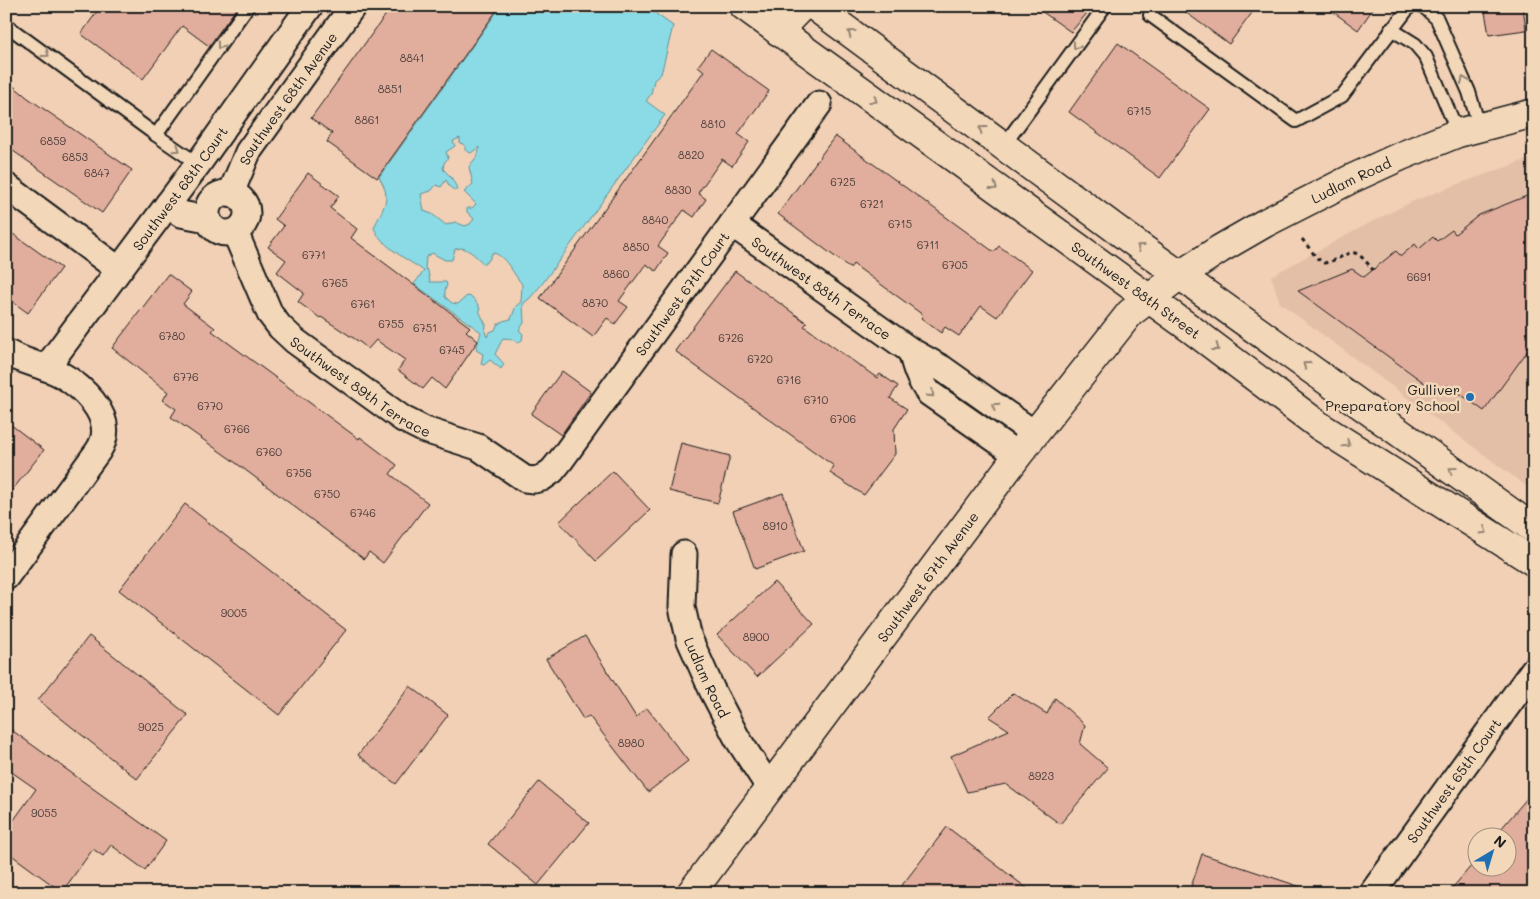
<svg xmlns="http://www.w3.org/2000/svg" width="1540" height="899" font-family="Mali,sans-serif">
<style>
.built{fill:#e4bfa8}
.water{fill:#8bdbe6;stroke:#5f8f95;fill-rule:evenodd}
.building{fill:#e1ad9c;stroke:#1c1c1c}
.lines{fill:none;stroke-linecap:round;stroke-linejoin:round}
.service-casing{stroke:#1c1c1c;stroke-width:16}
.minor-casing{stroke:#1c1c1c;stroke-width:29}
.tertiary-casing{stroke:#1c1c1c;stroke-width:31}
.secondary-casing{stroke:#1c1c1c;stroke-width:31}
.path{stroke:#1c1c1c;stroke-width:3;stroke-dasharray:4 4;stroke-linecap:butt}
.service{stroke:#f2d7b9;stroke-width:12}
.minor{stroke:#f2d7b9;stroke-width:25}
.tertiary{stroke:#f2d7b9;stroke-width:28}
.secondary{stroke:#f2d7b9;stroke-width:28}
.oneway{stroke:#928372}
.poi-dot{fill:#1f6fb2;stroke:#f2d7b9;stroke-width:2}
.labels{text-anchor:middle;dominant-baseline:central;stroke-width:5;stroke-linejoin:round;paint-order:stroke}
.number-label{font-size:11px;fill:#4d403c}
.street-label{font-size:14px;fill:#1c1c1c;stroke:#f2d7b9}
.poi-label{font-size:14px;fill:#1c1c1c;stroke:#f2d7b9;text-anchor:end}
</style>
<rect width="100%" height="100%" fill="#f1d0b5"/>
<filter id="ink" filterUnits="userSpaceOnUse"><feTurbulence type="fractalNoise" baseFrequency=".02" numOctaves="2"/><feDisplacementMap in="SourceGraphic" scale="10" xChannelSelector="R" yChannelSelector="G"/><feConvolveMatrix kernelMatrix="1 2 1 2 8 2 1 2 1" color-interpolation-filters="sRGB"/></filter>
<g filter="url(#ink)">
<path class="built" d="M1534,157v335l-254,-189 -9,-27 100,-54 40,-20 42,-16z"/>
<path class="water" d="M501,6h144l28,20 -12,48 -7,6 -3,14 -5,7 19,14 -123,169 -12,14 -7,6 1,19 -5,7 4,4 -1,6 -4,3 -6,-4 -9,-1 -8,16 9,10 -3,5 -11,-9 -6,5 -3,-1 2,-10 -7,-4 5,-18 -67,-48 10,-13c-17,-12 -42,-24 -50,-43 9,-22 19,-28 5,-51zM460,138v5l5,2v5l6,3 8,-6c1,9 -6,13 -10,20l4,17 -9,8 12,12 -4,4h-5v4l7,7 -4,5 -5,2 -10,-4 -9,3 -14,-11 -8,-3 -3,-17 10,-3 5,-6 5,2 5,-7 4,7 4,3h4l-7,-13 -8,-8 1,-6 4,-5 -2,-6 9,-6 -2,-5zM462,248c10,3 14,9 22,16l5,-4 3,-7c12,0 22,22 30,31l-1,18 -5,4 -5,13 -8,2 -6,4 -2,5 -5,2 -3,5 -2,-5 1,-7 -6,-12 -1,-7 -7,-9 -5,-1 -9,8 -6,-1 -7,-6v-7l2,-5 -1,-3h-16l-2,-11 -3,-3 1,-11 6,-4 13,7h7l3,-11z"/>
<g class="building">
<path d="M101,6h137l-29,40 -27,-20 -39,53 -62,-45z"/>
<path d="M392,6h108l-123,172 -50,-36 5,-9 -21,-15z"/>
<path d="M1034,6h59l-22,26z"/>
<path d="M1177,6h80l-28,38z"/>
<path d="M1325,6h50l-17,24z"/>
<path d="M1484,6h39l3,24 -37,5z"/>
<path d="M1118,43l92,66 -50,69 -91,-66z"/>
<path d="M711,49l58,42 -31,43 11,8 -17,24 -10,-7 -24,34 8,6 -12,18 -10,-7 -26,36 10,7 -12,18 -10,-7 -27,37 9,6 -13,17 -8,-6 -14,19 -53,-39 164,-227 -6,-5z"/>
<path d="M6,80l22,18 104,72 -30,43 -96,-67z"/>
<path d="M835,136l159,116 5,-6 33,24 -35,47 -16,-11 -22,30 -14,-9 -4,6 -20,-15 2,-3 -70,-51 -3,4 -72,-54z"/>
<path d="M308,173l31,23 -9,12 27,21 -6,9 119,89 -4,4 12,10 -33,48 -13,-11 -9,11 -25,-19 7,-10 -29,-20 -8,9 -7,-6 -40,-26 -1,1 -22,-16 6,-9 -27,-21 9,-12 -18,-13 16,-21 -9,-7z"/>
<path d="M1534,193v149l-50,69 -36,-26 -7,10 -143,-104 54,-22 12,8 32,-26 5,5 14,-12 4,5 14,-12 4,4 15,-11 3,4 24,-19z"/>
<path d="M6,229l55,39 -33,45 -22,-16z"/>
<path d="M735,271l72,52 -3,3 73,52 3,-4 18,12 -8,12 17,11 -13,20 1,25 -31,41 -34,-22 4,-7 -159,-115z"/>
<path d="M168,274l24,18 -9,12 32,24 -3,3 147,108 1,-2 37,28 -7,9 38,29 -45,60 -14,-11 -5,7 -132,-99 -61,-43 5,-8 -13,-9 5,-8 -56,-44z"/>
<path d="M562,371l29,21 -30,43 -30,-21z"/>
<path d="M6,421l38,29 -38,48z"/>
<path d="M681,443l49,13 -12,47 -49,-12z"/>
<path d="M613,471l37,39 -54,51 -37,-39z"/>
<path d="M783,493l21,58 -49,18 -22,-58z"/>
<path d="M185,504l161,126 -67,85 -160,-125z"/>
<path d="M774,582l40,42 -57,53 -40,-42z"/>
<path d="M89,636l99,79 -51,64 -99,-79z"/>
<path d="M585,636l51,81 11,-9 41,53 -40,31 -59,-76 -6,3 -37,-60z"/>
<path d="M410,686l38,29 -52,69 -38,-29z"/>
<path d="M1013,693l34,21 8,-16 30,27 -5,19 28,24 -48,56 -54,-40 -39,8 -16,-36 58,-26 -20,-13z"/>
<path d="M6,726l160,115 -21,29 -34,-25 -8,11 -10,-7 -31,43 -56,-41v-20l30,-42 -30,-21z"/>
<path d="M539,782l50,41 -51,62 -50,-41z"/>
<path d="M1534,790v103h-86l30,-35v8h30v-30h-13z"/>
<path d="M947,827l86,66h-137z"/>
<path d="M1202,854l105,35 -1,4h-117z"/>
</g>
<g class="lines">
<g class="service-casing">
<g id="service">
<path d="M1423,6l14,13 32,73 10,34"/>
<path d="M1150,15l146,106 46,-25 68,-90"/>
<path d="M6,25l150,110 42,29"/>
<path d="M1391,29l24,15 11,13 32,76"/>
<path d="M156,135l92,-129"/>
<path d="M1004,145l101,-139"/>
</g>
</g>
<g class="minor-casing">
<g id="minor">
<path d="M6,186l112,83"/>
<circle cx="227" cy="213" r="20"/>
<path id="s1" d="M231,193l17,-41 105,-146"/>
<path d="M168,204l13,10 26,5"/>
<path id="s2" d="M732,224l179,127 32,18 92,65"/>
<path id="s3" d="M235,232l35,82 10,13 15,14 108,78 22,11 53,17 47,32 9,1 8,-2 10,-7 9,-11 258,-356"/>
<path d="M911,351c4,16 8,29 18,42l89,62"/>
<path d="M6,352c17,10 37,13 54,22 21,12 52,39 43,67 -1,3 -3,7 -5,10l-92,126"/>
<path id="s4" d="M46,368l152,-204 112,-158"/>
<path id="s5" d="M684,554l-2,53 7,31 23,52 25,48 32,49"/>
<path id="s6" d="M1372,893l162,-224"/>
</g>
</g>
<g class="tertiary-casing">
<g id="tertiary">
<path id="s7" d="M744,6l447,323 130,98 213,135"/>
<path d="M814,6l325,240 395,283"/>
<path d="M778,31l24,-25"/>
</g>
</g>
<g class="secondary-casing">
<g id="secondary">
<path id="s8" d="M691,893l327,-438 112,-142 50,-38 40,-26 45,-26 86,-44 50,-23 57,-23 76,-20"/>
</g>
</g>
<path class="path" d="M1302,239l15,19 7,5c28,-6 26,-23 49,7"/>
<use href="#service" class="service"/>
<use href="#minor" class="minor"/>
<use href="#tertiary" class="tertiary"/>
<use href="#secondary" class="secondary"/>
</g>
<defs><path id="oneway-chevron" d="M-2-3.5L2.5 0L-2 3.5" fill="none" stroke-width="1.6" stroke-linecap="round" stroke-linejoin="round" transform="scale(1.25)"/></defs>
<g class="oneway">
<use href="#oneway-chevron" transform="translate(851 33) rotate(-144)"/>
<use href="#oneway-chevron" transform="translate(220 46) rotate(126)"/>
<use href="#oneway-chevron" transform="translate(1076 46) rotate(126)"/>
<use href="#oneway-chevron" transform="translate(46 54) rotate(36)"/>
<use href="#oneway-chevron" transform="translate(1464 80) rotate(-113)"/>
<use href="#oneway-chevron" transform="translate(874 100) rotate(36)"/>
<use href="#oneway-chevron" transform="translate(982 129) rotate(-144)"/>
<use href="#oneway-chevron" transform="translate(177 149) rotate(34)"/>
<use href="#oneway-chevron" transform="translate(994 187) rotate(36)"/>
<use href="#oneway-chevron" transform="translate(1140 247) rotate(-144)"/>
<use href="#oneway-chevron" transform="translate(1216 348) rotate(37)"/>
<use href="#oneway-chevron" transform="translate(1306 365) rotate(-144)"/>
<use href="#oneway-chevron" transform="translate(931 394) rotate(43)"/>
<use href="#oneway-chevron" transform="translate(995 406) rotate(-145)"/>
<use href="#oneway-chevron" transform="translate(1347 444) rotate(33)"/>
<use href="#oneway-chevron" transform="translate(1452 470) rotate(-144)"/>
<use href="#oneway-chevron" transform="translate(1484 531) rotate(32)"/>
</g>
</g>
<circle class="poi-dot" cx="1470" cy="397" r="5"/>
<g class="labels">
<g class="number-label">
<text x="412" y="57">8841</text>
<text x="390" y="88">8851</text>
<text x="1139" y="110">6715</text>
<text x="367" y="119">8861</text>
<text x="713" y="123">8810</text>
<text x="53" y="140">6859</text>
<text x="691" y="154">8820</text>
<text x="75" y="156">6853</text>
<text x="97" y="172">6847</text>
<text x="843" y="181">6725</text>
<text x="678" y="189">8830</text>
<text x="872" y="203">6721</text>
<text x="655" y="219">8840</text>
<text x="900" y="223">6715</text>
<text x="928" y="244">6711</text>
<text x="636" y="246">8850</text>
<text x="314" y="254">6771</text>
<text x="955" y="264">6705</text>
<text x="616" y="273">8860</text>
<text x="1419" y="276">6691</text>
<text x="335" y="282">6765</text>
<text x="595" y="302">8870</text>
<text x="363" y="303">6761</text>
<text x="391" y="323">6755</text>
<text x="425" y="327">6751</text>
<text x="172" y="335">6780</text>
<text x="731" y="337">6726</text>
<text x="452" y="349">6745</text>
<text x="760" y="358">6720</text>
<text x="186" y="376">6776</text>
<text x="789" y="379">6716</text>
<text x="816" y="399">6710</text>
<text x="210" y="405">6770</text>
<text x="843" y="418">6706</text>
<text x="237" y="428">6766</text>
<text x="269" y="451">6760</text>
<text x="299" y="472">6756</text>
<text x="327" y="493">6750</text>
<text x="363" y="512">6746</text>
<text x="775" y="525">8910</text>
<text x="234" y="612">9005</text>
<text x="756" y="636">8900</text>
<text x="151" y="726">9025</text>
<text x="631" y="742">8980</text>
<text x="1041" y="775">8923</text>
<text x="44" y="812">9055</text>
</g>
<g class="street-label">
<text stroke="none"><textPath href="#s1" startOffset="111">Southwest 68th Avenue</textPath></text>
<text stroke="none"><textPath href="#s8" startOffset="986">Ludlam Road</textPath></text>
<text stroke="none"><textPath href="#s4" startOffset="224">Southwest 68th Court</textPath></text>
<text stroke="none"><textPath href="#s2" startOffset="110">Southwest 88th Terrace</textPath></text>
<text stroke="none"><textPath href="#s7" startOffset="484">Southwest 88th Street</textPath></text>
<text stroke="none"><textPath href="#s3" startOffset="646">Southwest 67th Court</textPath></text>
<text stroke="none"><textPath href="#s3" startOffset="206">Southwest 89th Terrace</textPath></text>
<text stroke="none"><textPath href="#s8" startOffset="395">Southwest 67th Avenue</textPath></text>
<text stroke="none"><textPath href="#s5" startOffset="128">Ludlam Road</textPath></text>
<text stroke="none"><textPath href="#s6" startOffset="139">Southwest 65th Court</textPath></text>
</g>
<g class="poi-label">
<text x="1460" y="389">Gulliver<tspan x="1460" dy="16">Preparatory School</tspan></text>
</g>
</g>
<rect width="1540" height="899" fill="none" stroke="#f2d7b9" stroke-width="25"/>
<rect x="12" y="12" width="1515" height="874" fill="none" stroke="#1c1c1c" stroke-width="2" filter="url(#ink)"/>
<g transform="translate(1492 852) rotate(38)"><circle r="24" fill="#f2d7b9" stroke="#9c8c7a"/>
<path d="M0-4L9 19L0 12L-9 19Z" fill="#1f6fb2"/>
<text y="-8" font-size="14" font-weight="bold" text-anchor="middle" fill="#1c1c1c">N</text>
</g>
</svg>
